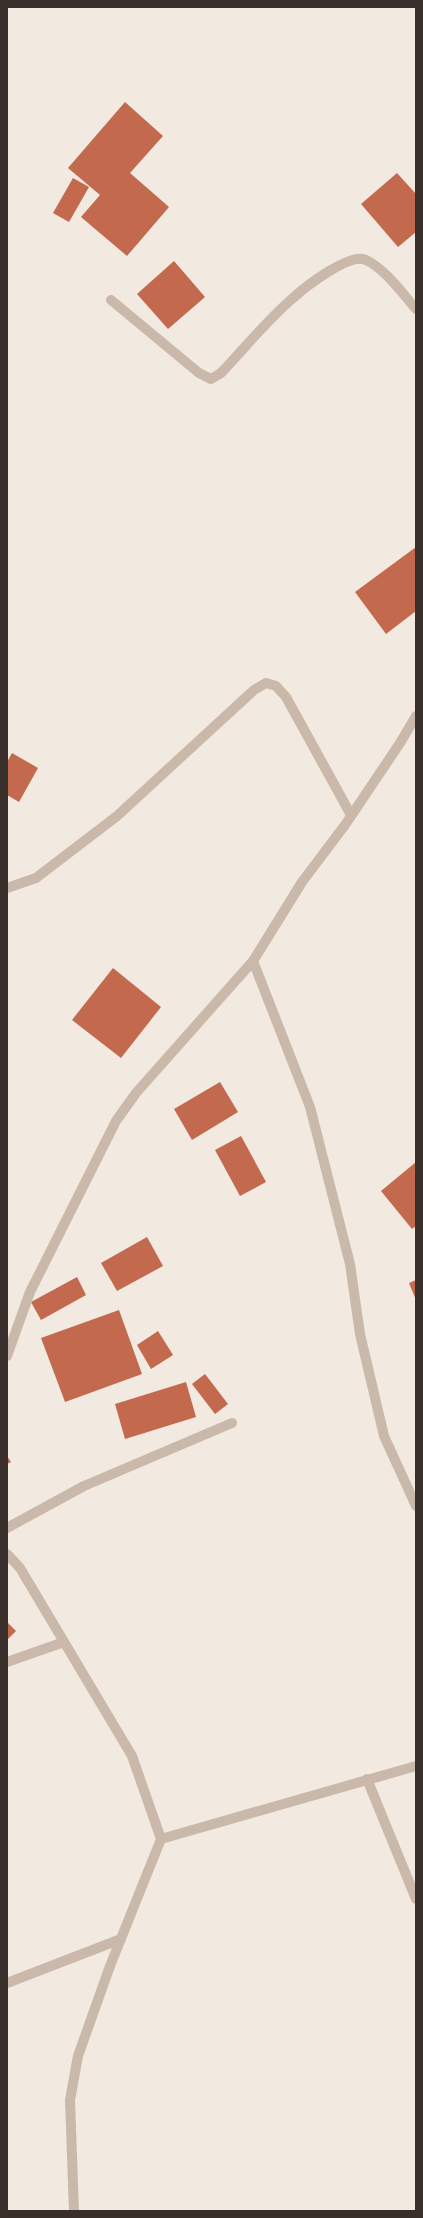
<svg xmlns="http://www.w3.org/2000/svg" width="423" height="2218" font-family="Inter,sans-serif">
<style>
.building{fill:#c2694e}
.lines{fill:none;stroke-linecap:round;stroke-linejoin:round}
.street{stroke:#cab9ab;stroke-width:10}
</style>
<rect width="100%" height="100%" fill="#f2e9e0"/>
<g class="building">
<path d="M125,102l38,34 -33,37 39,34 -42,49 -46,-39 19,-22 -32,-27z"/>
<path d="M397,173l19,21v38l-18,15 -37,-43z"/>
<path d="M73,178l16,9 -20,35 -16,-9z"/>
<path d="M174,261l31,36 -37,32 -31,-35z"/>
<path d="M416,547v64l-30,23 -31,-42z"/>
<path d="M12,753l26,15 -19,34 -12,-7v-33z"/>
<path d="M113,968l48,39 -40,51 -49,-38z"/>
<path d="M220,1082l18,30 -46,28 -18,-31z"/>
<path d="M241,1136l25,46 -26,14 -25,-46z"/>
<path d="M416,1162v64l-4,3 -31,-38z"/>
<path d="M147,1237l16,29 -46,25 -16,-28z"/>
<path d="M77,1277l9,18 -45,25 -10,-18z"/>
<path d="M416,1280v20l-7,-17z"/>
<path d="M119,1310l23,64 -77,28 -24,-64z"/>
<path d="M158,1331l15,24 -22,14 -14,-24z"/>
<path d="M205,1374l23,30 -13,10 -23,-30z"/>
<path d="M186,1382l10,35 -71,22 -10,-35z"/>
<path d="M7,1456l4,6 -4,2z"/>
<path d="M7,1622l9,9 -9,9z"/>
</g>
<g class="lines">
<g class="street">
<path d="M111,300l88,73 12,6 10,-6c23,-24 46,-53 72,-75 12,-11 57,-46 73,-38 18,8 37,34 50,49"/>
<path d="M7,888l29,-10 81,-62 137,-126 12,-7 10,3 10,11 65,118"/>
<path d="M253,961l57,146 40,157 10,70 24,102 32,70"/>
<path d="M7,1356l23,-64 86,-171 20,-28 117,-132 49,-79 43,-57 55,-82 16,-27"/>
<path d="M7,1528l77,-42 148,-63"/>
<path d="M7,1554l13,14 112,188 29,83 -51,127 -32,90 -8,44 4,111"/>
<path d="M7,1662l57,-20"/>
<path d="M367,1779l49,120"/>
<path d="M161,1839l255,-73"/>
<path d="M7,1983l114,-44"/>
</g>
</g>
<rect width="423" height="2218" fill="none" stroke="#392f2a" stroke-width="16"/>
</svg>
